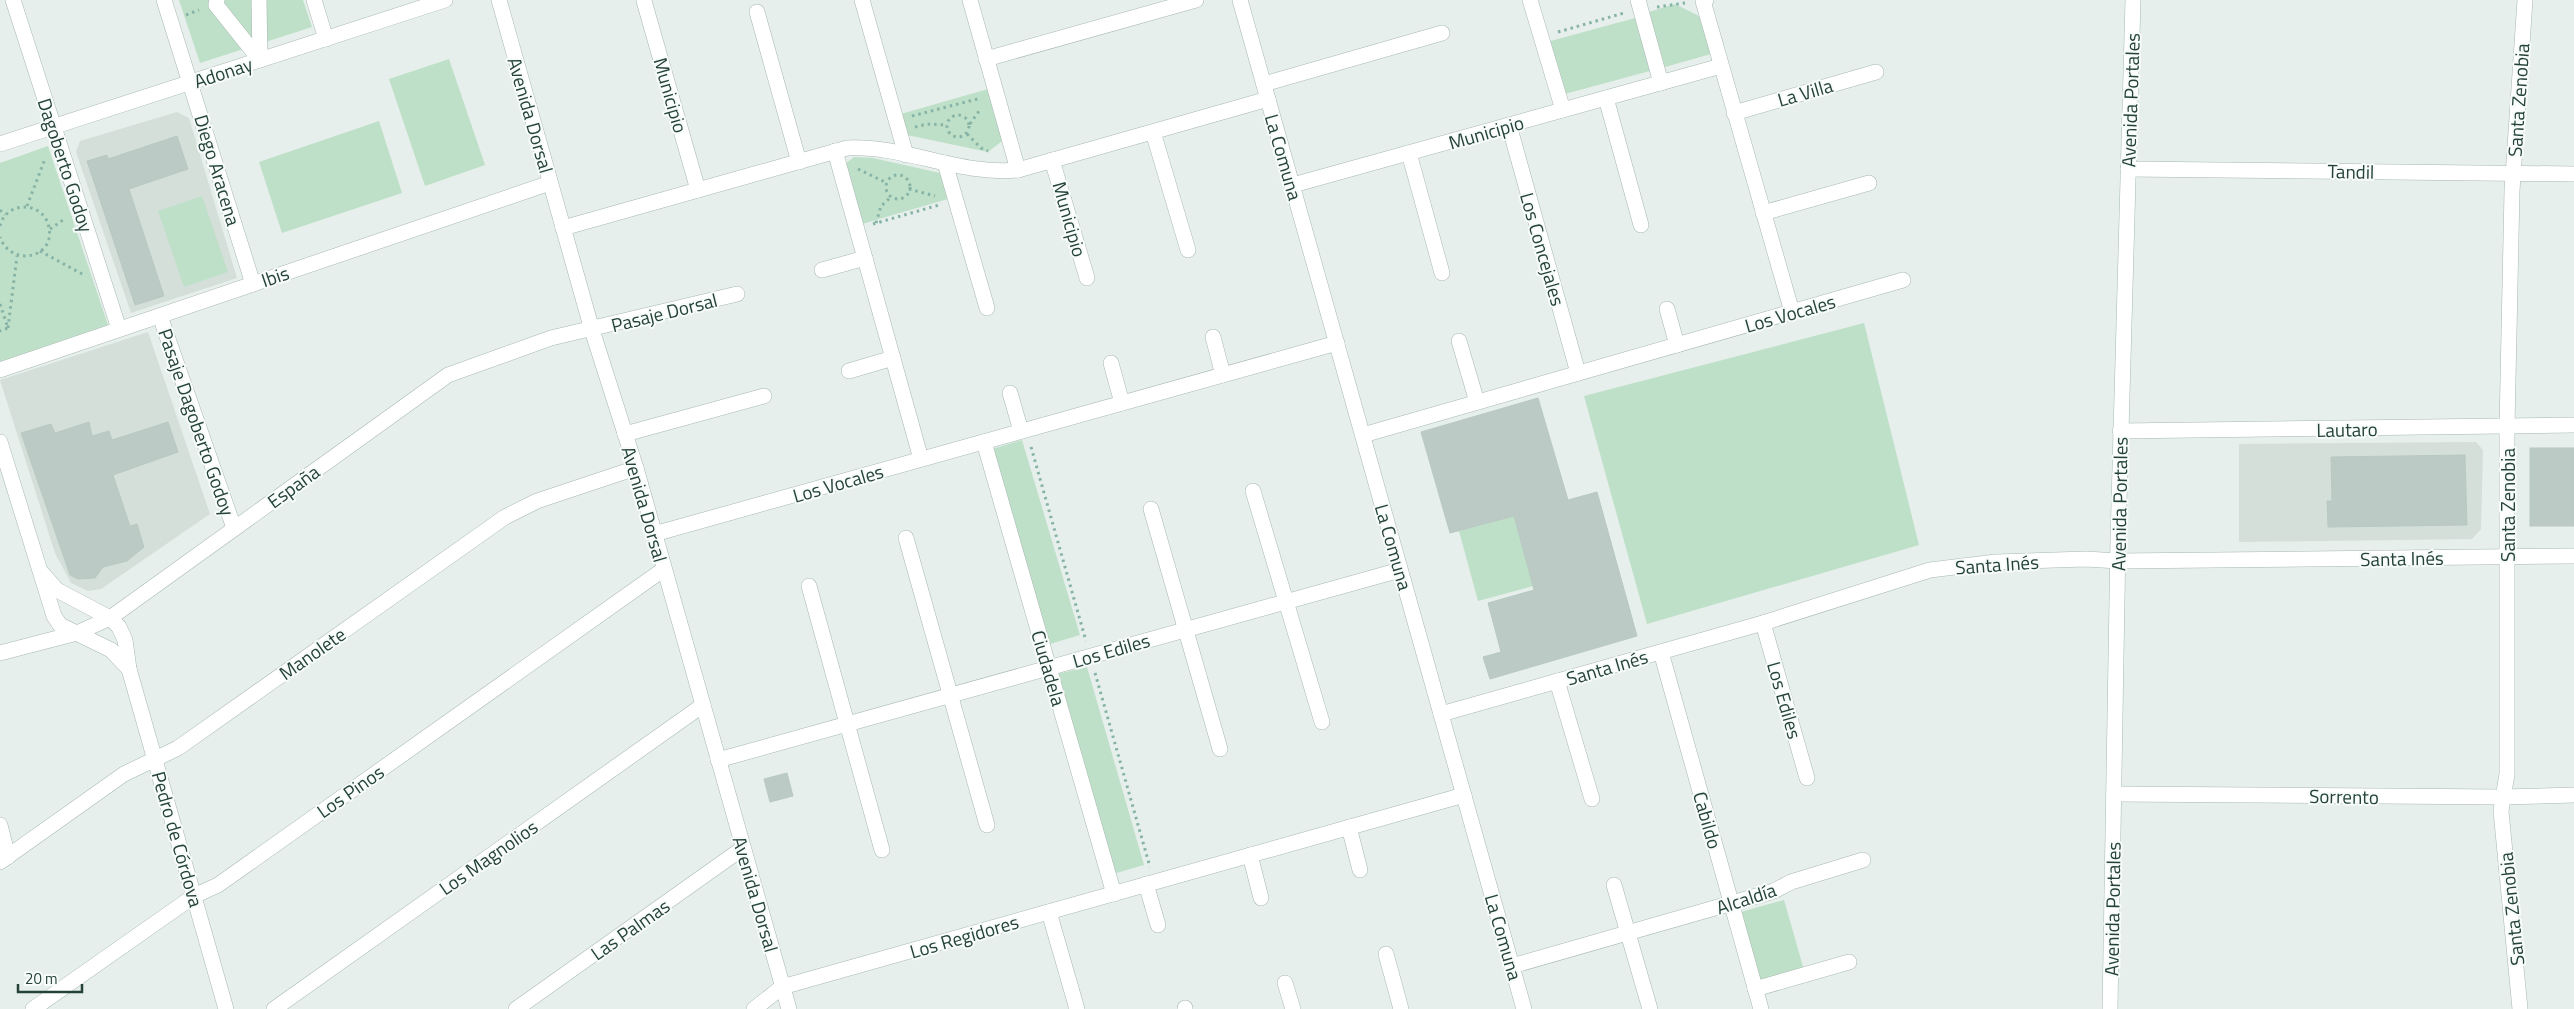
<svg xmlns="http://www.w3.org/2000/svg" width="2574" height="1009" font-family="'Titillium Web',sans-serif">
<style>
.built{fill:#d4dfda}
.green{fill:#bfe0c8}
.building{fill:#bbcac4;stroke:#b8c9c2}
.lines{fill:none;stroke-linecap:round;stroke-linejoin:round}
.pedestrian-casing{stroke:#a8b8b2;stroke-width:16}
.minor-casing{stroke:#a8b8b2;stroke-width:16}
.tertiary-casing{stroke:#a8b8b2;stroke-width:16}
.secondary-casing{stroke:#a4bbb3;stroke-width:16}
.path{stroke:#86b3a5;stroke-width:3;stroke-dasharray:2.5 4;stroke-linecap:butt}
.pedestrian{stroke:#fff;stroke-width:15}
.minor{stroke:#fff;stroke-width:15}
.tertiary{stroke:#fff;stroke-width:15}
.secondary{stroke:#fff;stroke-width:15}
.labels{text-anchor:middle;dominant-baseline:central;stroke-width:4;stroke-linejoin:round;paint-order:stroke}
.street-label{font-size:19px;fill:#24423a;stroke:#f7fbf9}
</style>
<rect width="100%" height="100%" fill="#e6efeb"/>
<g class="built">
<path d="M177,112l12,6 48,160 -106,35 -55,-161 4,-11z"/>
<path d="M148,332l62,182 -109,75 -13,2 -17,-8 -16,-30 -55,-173z"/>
<path d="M2476,442l7,8 -2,79 -9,10 -233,3v-98z"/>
</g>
<g class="green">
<path d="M179,0h124l9,27 -112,36z"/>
<path d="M1675,4l24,12 12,38 -46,13 -16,-55z"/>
<path d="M1635,18l15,53 -89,24 -14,-53z"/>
<path d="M449,59l36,106 -60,21 -36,-107z"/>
<path d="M988,89l14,52 -14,11 -81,-17 -6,-21z"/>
<path d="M379,121l23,72 -120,40 -23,-71z"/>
<path d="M48,146l60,179 -108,37v-199z"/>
<path d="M854,157l19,1 67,15 8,26 -86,25 -17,-60z"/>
<path d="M202,196l26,76 -44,15 -26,-76z"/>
<path d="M1864,323l55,222 -272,79 -63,-228z"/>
<path d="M1022,440l58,195 -30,9 -58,-195z"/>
<path d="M1514,516l19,70 -55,15 -19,-70z"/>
<path d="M1087,667l57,198 -31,9 -56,-200z"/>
<path d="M1784,900l20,70 -44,13 -19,-71z"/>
</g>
<g class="building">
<path d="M177,136l11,33 -59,20 35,107 -29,9 -48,-144 20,-6 1,4z"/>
<path d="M1538,398l30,102 29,-8 40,144 -147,43 -7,-22 18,-5 -13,-49 46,-13 -20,-74 -64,17 -29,-101z"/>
<path d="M89,422l3,14 17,-5 3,9 56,-18 10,30 -65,23 17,51 7,-2 7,23 -17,14 -24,6 -8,11 -17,1 -8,-4 -49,-142 30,-9 4,9z"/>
<rect x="2530" y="448" width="44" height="78"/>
<path d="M2465,455l2,70 -139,2 -1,-26h5l-1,-44z"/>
<path d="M787,773l6,23 -23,6 -6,-23z"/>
</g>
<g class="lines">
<g class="pedestrian-casing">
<path id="pedestrian" d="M217,0l-1,5 44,55 -1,-60"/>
</g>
<g class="minor-casing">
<g id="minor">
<path d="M13,0l106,329"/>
<path d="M164,0l89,284"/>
<path d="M314,0l12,39"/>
<path d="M862,0l44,155"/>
<path d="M970,0l48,170"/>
<path d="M1530,0l33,110"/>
<path d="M1638,0l23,83"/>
<path d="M1706,0l-3,1 89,311"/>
<path d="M644,1l54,189"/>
<path d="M757,12l42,150"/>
<path d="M986,59l210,-59"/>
<path d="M1264,84l178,-51"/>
<path d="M1606,98l35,127"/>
<path d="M1734,113l142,-41"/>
<path d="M1509,125l69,248"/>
<path d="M1153,132l35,118"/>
<path d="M0,144l445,-144"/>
<path d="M835,151l86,308"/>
<path d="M1409,153l33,120"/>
<path d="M1052,160l35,118"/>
<path d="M945,163l42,145"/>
<path d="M2128,169l446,5"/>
<path d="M1293,185l428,-119"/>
<path d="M1763,213l106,-30"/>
<path d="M563,228l284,-80c58,-3 113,28 171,22l250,-71"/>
<path d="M822,270l43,-12"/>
<path d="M1667,309l10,36"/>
<path d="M160,316l74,212"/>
<path d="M1213,337l10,38"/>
<path d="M1459,341l18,61"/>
<path d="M1111,363l11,40"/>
<path d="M0,370l550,-187"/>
<path d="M849,371l44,-13"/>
<path d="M1010,393l11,38"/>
<path d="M2120,431l454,-6"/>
<path d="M625,434l139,-38"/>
<path d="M1363,435l540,-155"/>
<path d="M0,442l54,174 6,9 51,25 18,19"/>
<path d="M984,442l130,452"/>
<path d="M1253,491l69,231"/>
<path d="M1151,509l69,240"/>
<path d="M654,534l683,-191"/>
<path d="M906,538l81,287"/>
<path d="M43,574l14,16 53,28 9,9 6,13 4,29 97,340"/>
<path d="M809,586l73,264"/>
<path d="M1763,623l44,155"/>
<path d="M1661,652l100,357"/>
<path d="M0,653l77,-20 33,-15 338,-243 103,-37 186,-44"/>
<path d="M1557,681l35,118"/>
<path d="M1441,714l322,-91 167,-53 66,-8 90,-3 32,2 456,-5"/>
<path d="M718,760l682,-190"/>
<path d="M2114,794l389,3 71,-2"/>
<path d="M0,825l8,32"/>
<path d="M1349,827l11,43"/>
<path d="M1250,855l11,43"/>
<path d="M0,862l124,-88 54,-26 327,-231 32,-16 99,-33"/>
<path d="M1146,884l12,41"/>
<path d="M1614,885l36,124"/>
<path d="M1049,912l28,97"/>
<path d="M1386,954l15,55"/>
<path d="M1512,966l262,-75 17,-9 72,-22"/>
<path d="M1285,983l8,26"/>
<path d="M1755,989l94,-27"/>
<path d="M1185,1008v1"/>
<path d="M33,1009l161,-113 24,-11 446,-316"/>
<path d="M274,1009l429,-304"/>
<path d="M516,1009l227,-161"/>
<path d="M754,1009l28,-22 682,-192"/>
<path d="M2520,1009l-19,-198 6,-37v-347l5,-236 13,-191"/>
</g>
</g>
<g class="tertiary-casing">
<g id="tertiary">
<path d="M499,0l93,330 44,138 153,541"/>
<path d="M1240,0l284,1009"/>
</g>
</g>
<g class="secondary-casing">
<path id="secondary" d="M2110,1009l8,-469 15,-540"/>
</g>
<g class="path">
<path d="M1657,7l28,-4"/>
<path d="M186,15l13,-5"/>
<path d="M1558,32l66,-19"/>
<circle cx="958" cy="126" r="11"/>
<path d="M912,116l69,-18"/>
<path d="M970,124l11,-16"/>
<path d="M915,127l12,-3 20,1"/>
<path d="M967,134l14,14 7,3"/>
<path d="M858,169l29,14"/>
<circle cx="898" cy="187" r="12"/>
<path d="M909,189l26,7"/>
<path d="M27,206l18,-47"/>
<path d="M0,210l5,5"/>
<path d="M876,223l5,-17 10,-9"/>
<path d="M873,224l66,-19"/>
<path d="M0,226c6,-26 45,-25 49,2 6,30 -38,40 -49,9"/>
<path d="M50,229l16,-11"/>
<path d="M40,251l44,24"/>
<path d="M0,304l8,24 -8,3"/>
<path d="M8,328l9,-72"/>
<path d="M1031,447l55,194"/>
<path d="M1095,673l55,194"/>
</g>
<use href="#pedestrian" class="pedestrian"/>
<use href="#minor" class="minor"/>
<use href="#tertiary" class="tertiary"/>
<use href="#secondary" class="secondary"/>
</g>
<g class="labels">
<g class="street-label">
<text transform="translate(223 72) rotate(-18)">Adonay</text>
<text transform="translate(1805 92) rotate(-16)">La Villa</text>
<text transform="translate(671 95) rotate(74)">Municipio</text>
<text transform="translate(2130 100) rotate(-88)">Avenida Portales</text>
<text transform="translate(2518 100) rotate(-86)">Santa Zenobia</text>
<text transform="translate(531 115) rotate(74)">Avenida Dorsal</text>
<text transform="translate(1486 132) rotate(-16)">Municipio</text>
<text transform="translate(1284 157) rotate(74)">La Comuna</text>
<text transform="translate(66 165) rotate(72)">Dagoberto Godoy</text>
<text transform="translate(218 170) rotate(73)">Diego Aracena</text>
<text transform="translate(2351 171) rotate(1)">Tandil</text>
<text transform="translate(1070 219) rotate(74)">Municipio</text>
<text transform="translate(1543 249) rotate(74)">Los Concejales</text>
<text transform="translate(275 276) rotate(-19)">Ibis</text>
<text transform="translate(664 312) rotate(-14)">Pasaje Dorsal</text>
<text transform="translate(1790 313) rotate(-16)">Los Vocales</text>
<text transform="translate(197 422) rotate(71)">Pasaje Dagoberto Godoy</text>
<text transform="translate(2347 429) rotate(-1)">Lautaro</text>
<text transform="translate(838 483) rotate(-16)">Los Vocales</text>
<text transform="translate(293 486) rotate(-36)">España</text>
<text transform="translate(645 504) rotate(74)">Avenida Dorsal</text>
<text transform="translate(2119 504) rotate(-89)">Avenida Portales</text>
<text transform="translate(2507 505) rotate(-90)">Santa Zenobia</text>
<text transform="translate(1394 547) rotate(74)">La Comuna</text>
<text transform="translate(2402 558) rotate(-1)">Santa Inés</text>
<text transform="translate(1997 564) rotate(-4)">Santa Inés</text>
<text transform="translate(1111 650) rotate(-16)">Los Ediles</text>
<text transform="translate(312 653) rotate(-35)">Manolete</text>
<text transform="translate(1607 667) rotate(-16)">Santa Inés</text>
<text transform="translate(1049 668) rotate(74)">Ciudadela</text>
<text transform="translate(1785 700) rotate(74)">Los Ediles</text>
<text transform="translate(350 791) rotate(-35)">Los Pinos</text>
<text transform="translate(2344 796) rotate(1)">Sorrento</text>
<text transform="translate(1708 820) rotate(74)">Cabildo</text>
<text transform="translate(178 839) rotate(74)">Pedro de Córdova</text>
<text transform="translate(488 857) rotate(-35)">Los Magnolios</text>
<text transform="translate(756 894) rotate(74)">Avenida Dorsal</text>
<text transform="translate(1746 898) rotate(-18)">Alcaldía</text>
<text transform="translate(2112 909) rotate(-89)">Avenida Portales</text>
<text transform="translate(2511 909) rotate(-96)">Santa Zenobia</text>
<text transform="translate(630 929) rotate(-35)">Las Palmas</text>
<text transform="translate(964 936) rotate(-16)">Los Regidores</text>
<text transform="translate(1504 937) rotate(74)">La Comuna</text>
</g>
</g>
<path d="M18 984v8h64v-8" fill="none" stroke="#24423a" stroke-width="2.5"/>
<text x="25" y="984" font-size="15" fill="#24423a" stroke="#f7fbf9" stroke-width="4" paint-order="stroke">20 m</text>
</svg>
